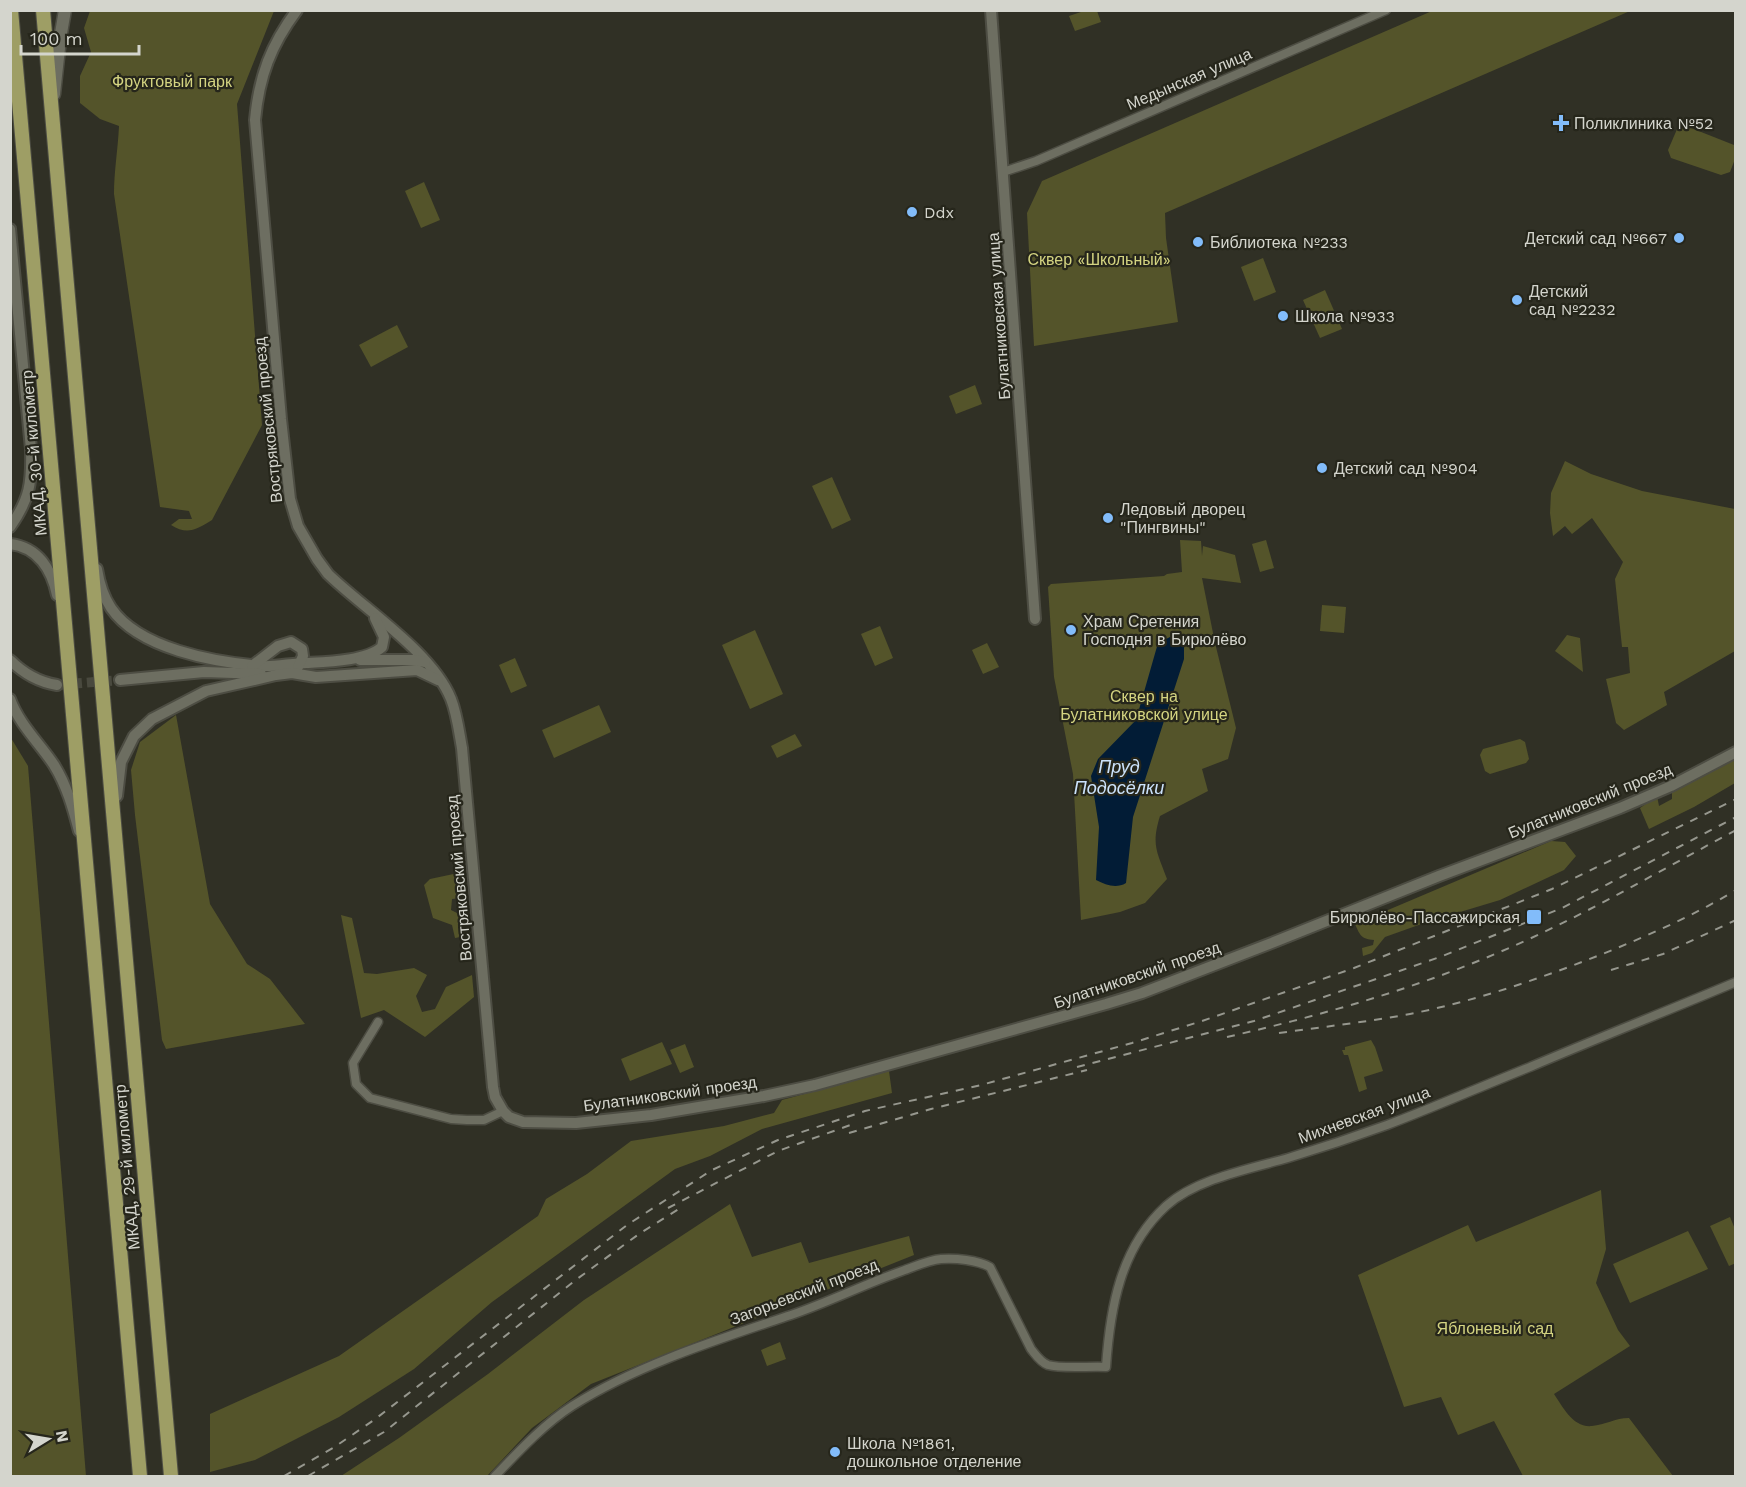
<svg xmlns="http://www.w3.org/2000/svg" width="1746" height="1487" font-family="'Work Sans',sans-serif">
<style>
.green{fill:#54542a}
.water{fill:#021c36}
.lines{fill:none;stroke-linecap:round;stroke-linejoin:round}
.tertiary-tunnel{stroke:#49493e;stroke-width:10;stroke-dasharray:10 5;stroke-linecap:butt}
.minor-casing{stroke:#4d4d43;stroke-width:11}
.tertiary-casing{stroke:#4d4d43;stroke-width:14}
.secondary-casing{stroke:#4d4d43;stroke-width:15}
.trunk-casing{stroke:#4d4d43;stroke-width:16}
.minor{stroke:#6d6e61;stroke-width:8}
.tertiary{stroke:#6d6e61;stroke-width:10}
.secondary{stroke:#6d6e61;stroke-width:12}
.trunk{stroke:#9e9e65;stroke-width:14}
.rail{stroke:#96978e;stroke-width:2;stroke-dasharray:8 8;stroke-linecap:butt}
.poi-dot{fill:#82bcfa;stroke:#26261b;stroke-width:2}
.labels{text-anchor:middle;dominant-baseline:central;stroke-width:4.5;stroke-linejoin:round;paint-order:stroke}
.street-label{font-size:16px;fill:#d4d5cd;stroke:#26261b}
.park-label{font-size:16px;fill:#d4d481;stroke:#26261b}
.poi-label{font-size:16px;fill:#d4d5cd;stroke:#26261b;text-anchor:start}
.water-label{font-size:18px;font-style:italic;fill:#cbe2fb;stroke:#26261b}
</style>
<rect width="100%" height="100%" fill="#303025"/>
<g class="green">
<path d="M90,11h184l-37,93 25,321 -50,95c-16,10 -25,15 -41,5l8,-6h13l-3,-8 -29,-4 -46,-313c0,-23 4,-45 5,-68l-19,-7 -20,-16v-27l11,-24 -7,-24z"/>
<path d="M1084,11h13l4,11 -26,9 -6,-15z"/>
<path d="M1432,11h198l-465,202 1,25 12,84 -144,24 -7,-133 15,-32z"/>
<path d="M1686,126l48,19 1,14 -5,13 -9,3 -50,-17 -3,-8 10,-23z"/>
<path d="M424,182l16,38 -19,8 -16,-37z"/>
<path d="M1263,258l13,34 -22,9 -13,-34z"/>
<path d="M1325,290l17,39 -22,9 -17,-38z"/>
<path d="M397,325l11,22 -37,20 -12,-22z"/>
<path d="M975,385l7,19 -26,10 -7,-18z"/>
<path d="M1565,461l26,13 51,17 93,18v142l-71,41 3,13 -43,25 -8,-7 -10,-44 24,-6 -2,-26h-6l-7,-68 8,-17 -31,-44 -20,16 -7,-8 -12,10 -3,-23 1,-20z"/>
<path d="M832,477l19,43 -19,9 -20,-43z"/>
<path d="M1180,540l21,1 1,15 1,-10 32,9 6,28 -39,-5 13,65 21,85 -8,31 -26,10 6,22 -48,25c-9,29 -3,36 7,63l-22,24 -25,9 -39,8 -8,-146 -19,-97 -6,-90 3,-3 113,-8 3,-2 15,-2z"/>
<path d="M1266,540l8,28 -14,4 -8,-28z"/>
<path d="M1322,605l24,2 -2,26 -24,-2z"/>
<path d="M880,626l13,32 -18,8 -14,-32z"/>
<path d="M755,630l28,64 -33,15 -28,-64z"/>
<path d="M1567,635l13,3 3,34 -28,-21z"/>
<path d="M987,643l12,24 -16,7 -11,-24z"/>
<path d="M515,658l12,28 -16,7 -12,-28z"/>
<path d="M599,705l12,27 -57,26 -12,-28z"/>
<path d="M176,715l34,189 37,60 23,15 35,45 -139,25 -4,-9 -27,-225 -4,-45 9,-28z"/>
<path d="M795,734l7,12 -25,12 -6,-12z"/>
<path d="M11,738l17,28 58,710h-75z"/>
<path d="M1520,739l5,3 4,17 -3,4 -36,11 -5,-3 -5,-16 3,-6z"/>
<path d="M1735,759v24l-41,24 -45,22 -9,-21 17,-12 2,10 13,-7v-8z"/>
<path d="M1551,841l14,1 11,14 -12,14 -64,30 -73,22 -42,15 -13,16 -9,3 -1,-8 11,-3 1,-5c-12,-1 -14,-4 -19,-16z"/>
<path d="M463,872l-2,26 -9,1 -1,11 12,6 3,20 -11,2 -3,-13 -19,-7 -9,-33 6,-6z"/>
<path d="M341,915l11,3 12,55 13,1 37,-6 13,7 -11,21 6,16 13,-3 11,-22 26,-12 2,22 -49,40 -41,-27 -23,8z"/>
<path d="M1371,1040l4,7 8,24 -19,6 3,12 -8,3 -11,-37h-4l-2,-5h3v-3z"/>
<path d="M662,1042l10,22 -42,17 -9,-22z"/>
<path d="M685,1044l9,23 -14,6 -10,-23z"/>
<path d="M889,1071l3,22 -130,36 -52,27 -35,13 -183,133 -78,67 -75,48 -84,43 -45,12v-58l129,-58 199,-140 8,-17 41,-25 44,-33 93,-15 50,-13 8,-13z"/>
<path d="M1601,1190l5,59 -10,34 22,47 12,16 -76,48c9,13 19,34 38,32 13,-1 23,-8 37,-8l44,58h-150l-29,-55 -36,14 -17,-38 -37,10 -46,-132 110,-50 8,17z"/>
<path d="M730,1204l22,53 49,-15 8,21 100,-27 5,19 -323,129 -59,44 -45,48h-146l58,-38 89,-64 96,-74z"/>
<path d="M1730,1217l5,12 1,34 -7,3 -19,-40z"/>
<path d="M1688,1231l20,38 -78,34 -17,-39z"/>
<path d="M780,1342l6,17 -19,7 -6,-16z"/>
</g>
<path class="water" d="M1170,637l10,2 4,6v14l-51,158 -7,66c-10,6 -20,2 -30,-3l3,-53 -8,-51 7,-17 38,-39 22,-77z"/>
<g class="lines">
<path class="tertiary-tunnel" d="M57,685l63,-5"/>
<g class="minor-casing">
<g id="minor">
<path d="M1003,172l33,-11 350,-151"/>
<path d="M378,1022l-25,41 3,21 14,14 81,21 16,1h17l19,-9"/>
<path d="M495,1476c23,-24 49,-52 77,-70 67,-42 145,-66 219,-91 38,-13 74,-31 111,-44 12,-4 26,-11 39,-12 15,-1 36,1 49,8l41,82c5,6 9,13 17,16 14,4 42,1 58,2 4,-58 14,-119 60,-161 30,-27 83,-37 122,-48 33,-10 66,-21 99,-33 48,-18 95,-39 143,-58 68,-29 137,-56 206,-85"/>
</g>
</g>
<g class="tertiary-casing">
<g id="tertiary">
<path d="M297,10c-26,35 -38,66 -42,110l26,299 9,80 8,27 19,33 11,15c36,35 104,78 123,125 6,15 8,33 11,49l31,339 2,10 8,14 6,6 14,5 53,1 75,-8 113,-19 51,-11 291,-81 36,-11 132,-51 165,-66 181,-68 51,-22 65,-34"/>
<path d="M991,10l44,609"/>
<path d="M10,229l21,220c1,33 -1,50 -21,78"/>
<path d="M10,544c28,3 42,26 47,51"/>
<path d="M97,569c2,13 6,27 14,39 28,41 103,54 150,58 15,1 31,-3 46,-3 19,-1 60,-2 75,-16l2,-10 -9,-19"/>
<path d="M10,660c14,14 28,22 47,25"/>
<path d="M360,660h53l12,2"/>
<path d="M252,666l26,-20 13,-4 11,7 1,7 -5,11"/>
<path d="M120,680l84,-8 57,2"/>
<path d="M10,699c9,25 30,45 44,66 13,21 19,43 25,66"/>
<path d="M117,796l4,-34 13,-26 18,-17 54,-28 70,-16 16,-2 24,4 101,-7 21,10"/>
</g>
</g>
<g class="secondary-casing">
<path id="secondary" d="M54,94l6,-55 5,-29"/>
</g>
<g class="trunk-casing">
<g id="trunk">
<path d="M11,10l129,1466"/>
<path d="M43,10l128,1466"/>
</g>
</g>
<use href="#minor" class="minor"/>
<use href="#tertiary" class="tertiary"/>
<use href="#secondary" class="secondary"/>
<use href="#trunk" class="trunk"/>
<g class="rail">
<path d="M1611,970l52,-16 73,-34"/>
<path d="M1279,1033c44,-6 87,-11 131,-19 65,-13 129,-35 190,-59 47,-19 93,-39 136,-65"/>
<path d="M1227,1037c96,-22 191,-49 282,-89 78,-34 152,-78 227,-118"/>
<path d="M1077,1067l177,-46 186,-64 122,-49 174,-91"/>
<path d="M849,1133l82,-24 156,-39"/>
<path d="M668,1208l110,-57 78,-28"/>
<path d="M284,1476l49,-28 41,-28 253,-195 85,-55 66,-30 87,-29 116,-26 151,-42 70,-22 152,-53 198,-79 184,-90"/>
<path d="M308,1476l76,-44 193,-153 62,-45 43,-27"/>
</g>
</g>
<g class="poi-dot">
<path d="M1558 114h6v6h6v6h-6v6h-6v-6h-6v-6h6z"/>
<circle cx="912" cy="212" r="6"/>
<circle cx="1679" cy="238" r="6"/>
<circle cx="1198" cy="242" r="6"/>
<circle cx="1517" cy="300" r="6"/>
<circle cx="1283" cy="316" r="6"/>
<circle cx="1322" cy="468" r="6"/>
<circle cx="1108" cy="518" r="6"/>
<circle cx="1071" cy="630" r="6"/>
<rect x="1526" y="909" width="16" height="16" rx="3"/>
<circle cx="835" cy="1452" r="6"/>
</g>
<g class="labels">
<g class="street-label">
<text transform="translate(1189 79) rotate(-23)">Медынская улица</text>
<text transform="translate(999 316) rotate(-94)">Булатниковская улица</text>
<text transform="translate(268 420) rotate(-96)">Востряковский проезд</text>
<text transform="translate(34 453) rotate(-95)">МКАД, 30-й километр</text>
<text transform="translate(1590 801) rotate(-22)">Булатниковский проезд</text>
<text transform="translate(459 878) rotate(-95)">Востряковский проезд</text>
<text transform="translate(1137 975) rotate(-19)">Булатниковский проезд</text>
<text transform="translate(670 1094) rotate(-8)">Булатниковский проезд</text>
<text transform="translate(1364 1115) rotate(-20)">Михневская улица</text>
<text transform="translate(127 1167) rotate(-95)">МКАД, 29-й километр</text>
<text transform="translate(804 1292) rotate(-21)">Загорьевский проезд</text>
</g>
<g class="park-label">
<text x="172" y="81">Фруктовый парк</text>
<text x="1099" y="259">Сквер «Школьный»</text>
<text x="1144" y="696">Сквер на<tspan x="1144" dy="18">Булатниковской улице</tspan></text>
<text x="1495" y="1328">Яблоневый сад</text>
</g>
<g class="poi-label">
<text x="1574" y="123">Поликлиника №52</text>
<text x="924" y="212">Ddx</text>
<text x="1667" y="238" text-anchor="end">Детский сад №667</text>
<text x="1210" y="242">Библиотека №233</text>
<text x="1529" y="291">Детский<tspan x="1529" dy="18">сад №2232</tspan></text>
<text x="1295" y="316">Школа №933</text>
<text x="1334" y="468">Детский сад №904</text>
<text x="1120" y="509">Ледовый дворец<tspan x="1120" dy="18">"Пингвины"</tspan></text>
<text x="1083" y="621">Храм Сретения<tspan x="1083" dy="18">Господня в Бирюлёво</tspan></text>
<text x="1520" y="917" text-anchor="end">Бирюлёво-Пассажирская</text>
<text x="847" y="1443">Школа №1861,<tspan x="847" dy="18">дошкольное отделение</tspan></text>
</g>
<g class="water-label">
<text x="1119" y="766">Пруд<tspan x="1119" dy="21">Подосёлки</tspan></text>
</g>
</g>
<rect width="1746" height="1487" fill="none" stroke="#d4d5cd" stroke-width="24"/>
<g transform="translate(48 1439) rotate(79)" stroke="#26261b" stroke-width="4.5" paint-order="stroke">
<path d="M0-4.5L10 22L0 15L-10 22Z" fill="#d4d5cd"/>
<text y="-9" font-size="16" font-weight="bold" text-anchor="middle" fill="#d4d5cd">N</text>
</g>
<path d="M21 45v9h118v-9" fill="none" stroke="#d4d5cd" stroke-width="3"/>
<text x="30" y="45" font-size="18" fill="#d4d5cd" stroke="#26261b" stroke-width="4.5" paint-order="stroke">100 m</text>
</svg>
